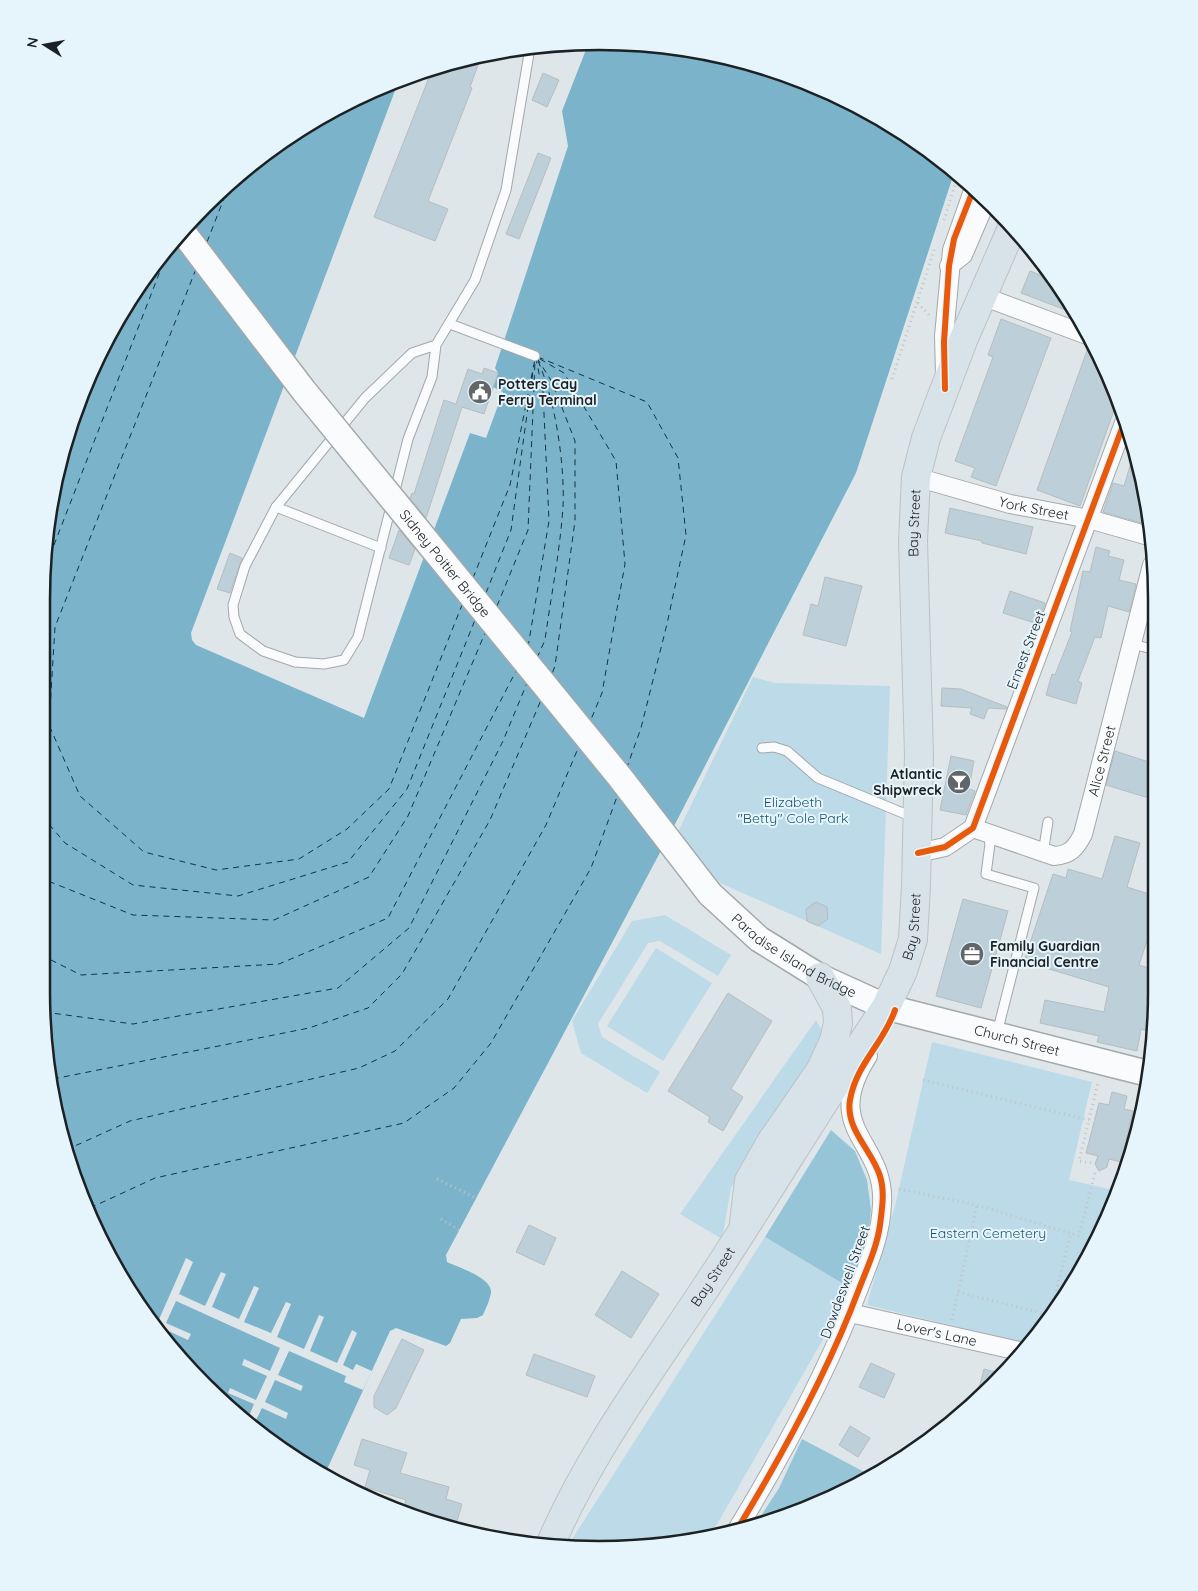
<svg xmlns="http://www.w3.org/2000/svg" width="1198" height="1591" font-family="Quicksand,sans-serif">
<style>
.green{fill:#bcdae8}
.forest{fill:#97c5d8}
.water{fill:#7bb3cb}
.pier{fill:#dee6e9}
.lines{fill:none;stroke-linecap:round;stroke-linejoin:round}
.ferry{stroke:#113543;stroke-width:1;stroke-dasharray:6 5;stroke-linecap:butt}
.building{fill:#bdcfd8;stroke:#b7bdc0}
.lane-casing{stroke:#a3a8ab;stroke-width:11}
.street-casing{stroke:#a3a8ab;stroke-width:20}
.secondary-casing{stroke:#a3a8ab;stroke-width:28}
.highway-casing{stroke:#bdc1c3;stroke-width:30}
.path{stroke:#c1c4c5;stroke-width:3;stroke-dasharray:1 4;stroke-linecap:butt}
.lane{stroke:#fafbfc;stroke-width:9}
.street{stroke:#fafbfc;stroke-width:18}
.secondary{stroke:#fafbfc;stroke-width:25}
.highway{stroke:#d7e3e8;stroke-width:28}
.secondary-bridge-casing{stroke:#a3a8ab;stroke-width:28;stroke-linecap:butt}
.secondary-bridge{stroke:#fafbfc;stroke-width:25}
.cycleway-casing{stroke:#e6f4fb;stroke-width:9}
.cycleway{stroke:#e8590c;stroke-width:6}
.labels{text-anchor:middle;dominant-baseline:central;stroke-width:4;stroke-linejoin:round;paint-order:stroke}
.poi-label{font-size:14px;font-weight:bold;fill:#1c2124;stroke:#e6f4fb;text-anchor:start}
.street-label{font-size:14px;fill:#1c2124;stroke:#e6f4fb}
.park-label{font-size:14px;fill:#1a576f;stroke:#e6f4fb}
.rim{fill:none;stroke:#1c2124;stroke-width:2.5}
</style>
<rect width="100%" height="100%" fill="#dee6e9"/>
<g class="green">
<path d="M753,677l22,6 115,3 -9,268 -161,-71 -44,-47z"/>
<path d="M665,915l66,40 -13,21 -58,-35 -12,2 -50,81 4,13 58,35 -13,21 -66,-40 -9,-32 60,-100z"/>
<path d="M656,948l56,35 -49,78 -56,-35z"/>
<path d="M816,1020l11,20 -96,148 -9,51 -42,-25z"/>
<path d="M932,1042l160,40 -23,98 49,11 -36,80 -52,73 -163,-39 29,-103z"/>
<path d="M765,1237l87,52 -140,244 -76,16 -67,-5z"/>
</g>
<g class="forest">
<path d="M831,1130l24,21 12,29 4,30 -3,28 -16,51 -87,-52z"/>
<path d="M802,1439l68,36 -91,45 -24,5 24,-37z"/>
</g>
<path class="water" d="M599,41l109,11 104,32 97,51 45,38 -98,300 -183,355 -227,427 1,7c11,5 45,16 44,30 -1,8 -5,16 -8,23l-6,3 -16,1 -11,24 -4,3 -50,-18 -6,3 -66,145 -35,-20 -84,-69 -89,-116 -56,-134 -19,-145 1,-429 18,-109 39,-102 57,-92 49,-56 84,-69 96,-51 14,-4 -208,553 1,7 4,5 168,73 106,-285 16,5 17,-46 -10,-5 5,-14 -3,-5 73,-222 -6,-35 27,-69z"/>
<path class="pier" d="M186,1258l7,4 -14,32 26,12 16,-34 5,2 -14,33 27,12 15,-33 5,2 -15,34 27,11 15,-31 5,2 -14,33 27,12 15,-34 5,2 -14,34 27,12 15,-33 5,3 -14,32 10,5 3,-6 16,7 -9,19 -19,-8 2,-6 -57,-25 -11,24 25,11 -2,5 -26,-11 -10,22 23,11 -2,6 -24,-11 -9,18 -6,-5 7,-17 -26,-11 2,-5 26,12 11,-24 -25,-11 2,-6 26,12 10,-23 -104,-47 -10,22 25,11 -3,6 -26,-12 -1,2 -4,-6z"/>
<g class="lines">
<g class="ferry">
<path d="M207,242l23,-59"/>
<path d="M196,269l-141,358 -6,98 31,71 64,56 72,18 83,-11 48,-30 42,-40 73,-184"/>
<path d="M538,357l109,45 31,56 8,77 -19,89 -26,104 -14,39"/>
<path d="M537,358l15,24 23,59v80l-20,145 -3,8"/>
<path d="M540,359l24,14 52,88 9,103 -23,129 -12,29"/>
<path d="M42,576l129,-333"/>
<path d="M473,578l37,-93 25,-126"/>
<path d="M486,593l25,-63 22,-159"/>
<path d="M497,606l31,-76 7,-169"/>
<path d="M528,647l21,-126 -6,-129 -7,-33"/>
<path d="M537,658l8,-18c6,-44 15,-89 18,-133 2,-43 -8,-108 -25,-146"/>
<path d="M42,816l23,27 68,42 105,11 110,-34 59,-73 68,-169"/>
<path d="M42,873l6,8 85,34 141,5 95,-43 39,-61 77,-183"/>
<path d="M41,955l40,20 198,-11 109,-46 128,-247"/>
<path d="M44,1012l89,12 205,-36 71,-60 94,-187 24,-58"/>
<path d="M53,1079l256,-51 59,-20 34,-34 88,-154 51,-120"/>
<path d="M66,1150l64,-29 229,-53 36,-17 53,-52 98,-174 33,-79"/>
<path d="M90,1208l65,-30 249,-55 50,-35 37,-45 100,-175 27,-74"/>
</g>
</g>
<g class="building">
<path d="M482,54l-12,33 2,1 -44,113 20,8 -13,32 -61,-24 58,-147z"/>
<path d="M543,73l16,7 -12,27 -15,-7z"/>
<path d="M538,153l13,5 -32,81 -13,-5z"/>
<path d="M1030,271l26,10 20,33 -55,-21z"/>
<path d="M1001,319l50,19 -55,148 -25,-9 4,-9 -20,-7 38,-104 -5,-2z"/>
<path d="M1092,344l22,42 4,13 -38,107 -43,-16 52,-145z"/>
<path d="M484,368l14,5 -14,41 -22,-7 -36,111 -16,-20 2,-5 2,1 30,-94 12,4 12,-35 14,5z"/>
<path d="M1133,456l19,70 -49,-14 10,-29 11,3z"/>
<path d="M950,508l83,19 -7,27 -44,-11v-2l-37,-8z"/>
<path d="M399,530l16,19 -6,16 -20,-7z"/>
<path d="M1096,547l14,4 -2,5 16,4 -5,20 17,4 -7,28 -21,-6 -7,32 -6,-1 -17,44 4,2 -6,21 -30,-9 6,-21 3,1 17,-43 -2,-1 13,-60 7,1z"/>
<path d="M230,553l12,5 -12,35 -13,-4z"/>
<path d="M825,577l37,9 -16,60 -43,-11 8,-31 7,2z"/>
<path d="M1010,591l35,12 -7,21 -35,-11z"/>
<path d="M942,688l19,1 46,18 -1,2 -18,-1 -4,11 -14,-5 2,-6 -31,-2z"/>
<path d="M1115,751l37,12v36l-46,-14z"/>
<path d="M951,756l23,5 -5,28 6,2 -9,24 -26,-5z"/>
<path d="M1115,836l25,7 -13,44 25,8v31l-13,39 13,4v64l-11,-4 -4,22 -40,-9 2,-6 -59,-13 5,-23 59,12 5,-25 -70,-21 1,-4 -15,-4 28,-84 13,4 2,-9 34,10z"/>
<path d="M963,899l45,12 -27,97 -45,-12z"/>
<path d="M816,902l11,5 1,12 -10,7 -11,-5 -1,-12z"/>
<path d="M728,993l44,28 -41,68 12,8 -20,34 -15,-9 2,-5 -42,-26z"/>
<path d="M1112,1092l15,4 -3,13 9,2 -12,51 -12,-3 -2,8 -8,4 -4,-7 3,-8 -12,-3 13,-50 10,2z"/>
<path d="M529,1225l27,13 -12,27 -28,-13z"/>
<path d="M622,1271l37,23 -28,44 -36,-23z"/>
<path d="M402,1339l22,11 -28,58 -9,7 -13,-8v-11z"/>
<path d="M534,1354l61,22 -8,21 -61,-22z"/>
<path d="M871,1363l24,11 -11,24 -25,-11z"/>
<path d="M984,1369l19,5 -26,22z"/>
<path d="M850,1426l20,12 -12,19 -19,-12z"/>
<path d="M362,1439l45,14 -7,20 49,14 -3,12 16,5 -5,17 -12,-3 -1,5 -41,-13 3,-10 -41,-13 5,-17 -16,-5z"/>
</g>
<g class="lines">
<g class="lane-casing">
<g id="lane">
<path d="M450,324l85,32"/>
<path d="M436,345l-24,8 -47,45 -89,109 -31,59 -12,39 1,12 6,17 23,17 32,11 29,2 20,-4 14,-23 50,-198 24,-62 4,-32 39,-65 31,-90 24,-142"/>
<path d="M276,507l105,41"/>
<path d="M1132,644l20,5"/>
<path d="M762,748l12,-1 13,4 31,27 97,40"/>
<path d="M988,834l2,10 -4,30 48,14 -37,145"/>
<path d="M1043,853l5,-31"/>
</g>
</g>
<g class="street-casing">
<g id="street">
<path d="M949,266l14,-11 24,-56"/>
<path d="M982,296l105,39"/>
<path d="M945,374l-1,-38 8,-86 22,-62"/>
<path id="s1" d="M916,477l94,27 79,15 63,18"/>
<path id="s2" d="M973,828l81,28c16,-1 22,-8 29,-22l69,-269"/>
<path d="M918,853l27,-6 28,-19 151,-405"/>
<path id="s3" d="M850,1313l174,39"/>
<path d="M738,1528c46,-76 90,-157 121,-240 11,-28 22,-54 23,-84 4,-64 -62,-73 -14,-148"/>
</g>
</g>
<g class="secondary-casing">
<g id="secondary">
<path id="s4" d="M710,894l49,45 61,38 66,30 264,67"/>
</g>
</g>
<g class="highway-casing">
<g id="highway">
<path d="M744,1222l5,-41 22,-39 49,-71 14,-30 4,-18 -1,-15 -17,-31"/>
<path id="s5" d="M551,1543c41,-95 105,-179 161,-265 59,-90 114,-182 174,-271l17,-36 10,-32 3,-53 3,-131 -6,-214 3,-64 10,-39 38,-100 48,-110"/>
</g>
</g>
<g class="path">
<path d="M944,220l14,-45"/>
<path d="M918,303l13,14"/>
<path d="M892,379l43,-132"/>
<path d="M923,1080l166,40"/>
<path d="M1091,1163l-12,-2 19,-78"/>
<path d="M437,1179l39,19"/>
<path d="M899,1189l78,16 102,31 16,-63"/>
<path d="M441,1219l18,11"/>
<path d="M958,1292l92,23"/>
<path d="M1050,1315l21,-82"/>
<path d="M952,1320l25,-115"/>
</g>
<use href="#lane" class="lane"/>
<use href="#street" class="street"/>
<use href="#secondary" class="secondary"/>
<use href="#highway" class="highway"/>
<g class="secondary-bridge-casing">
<g id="secondary-bridge">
<path id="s6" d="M182,231l122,160 315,385 91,118"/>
</g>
</g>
<use href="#secondary-bridge" class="secondary-bridge"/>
<g class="cycleway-casing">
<g id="cycleway">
<path d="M945,389l-1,-47 5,-76 5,-27 20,-51"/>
<path d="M918,853l27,-6 28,-19 151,-405"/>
<path d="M738,1528c46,-76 90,-156 121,-239 8,-21 18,-42 21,-64 2,-16 5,-33 0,-49 -8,-26 -35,-47 -30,-76 6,-36 34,-57 45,-90"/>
</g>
</g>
<use href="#cycleway" class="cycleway"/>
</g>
<defs>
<g id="civic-disc" transform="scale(1.25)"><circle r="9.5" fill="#606669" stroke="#e6f4fb"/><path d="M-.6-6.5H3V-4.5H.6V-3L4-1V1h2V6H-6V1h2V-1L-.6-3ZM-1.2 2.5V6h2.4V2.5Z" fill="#fff"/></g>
<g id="bar-disc" transform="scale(1.25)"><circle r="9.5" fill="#606669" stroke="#e6f4fb"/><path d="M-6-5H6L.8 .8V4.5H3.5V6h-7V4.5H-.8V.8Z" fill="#fff"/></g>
<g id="office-disc" transform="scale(1.25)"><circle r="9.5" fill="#606669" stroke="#e6f4fb"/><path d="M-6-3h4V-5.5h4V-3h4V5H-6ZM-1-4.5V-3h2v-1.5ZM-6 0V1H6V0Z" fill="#fff"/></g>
</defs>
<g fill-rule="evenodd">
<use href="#civic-disc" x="480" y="392"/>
<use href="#bar-disc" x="959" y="782"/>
<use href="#office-disc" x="972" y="954"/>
</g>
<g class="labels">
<g class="poi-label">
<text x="498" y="384">Potters Cay<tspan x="498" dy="16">Ferry Terminal</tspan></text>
<text x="942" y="774" text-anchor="end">Atlantic<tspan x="942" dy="16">Shipwreck</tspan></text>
<text x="990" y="946">Family Guardian<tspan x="990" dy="16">Financial Centre</tspan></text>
</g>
<g class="street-label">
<text stroke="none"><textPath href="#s1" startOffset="122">York Street</textPath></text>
<text stroke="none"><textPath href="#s5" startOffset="1122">Bay Street</textPath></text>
<text stroke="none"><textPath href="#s6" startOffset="424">Sidney Poitier Bridge</textPath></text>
<text transform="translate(1026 650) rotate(-69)">Ernest Street</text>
<text stroke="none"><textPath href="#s2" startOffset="200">Alice Street</textPath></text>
<text stroke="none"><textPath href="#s5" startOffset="718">Bay Street</textPath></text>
<text stroke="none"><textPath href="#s4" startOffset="105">Paradise Island Bridge</textPath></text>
<text stroke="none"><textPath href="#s4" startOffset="346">Church Street</textPath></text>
<text stroke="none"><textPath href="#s5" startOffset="312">Bay Street</textPath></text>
<text transform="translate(845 1282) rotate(-70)">Dowdeswell Street</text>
<text stroke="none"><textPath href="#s3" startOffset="89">Lover's Lane</textPath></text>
</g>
<g class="park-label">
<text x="793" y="802">Elizabeth<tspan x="793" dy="16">"Betty" Cole Park</tspan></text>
<text x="988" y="1233">Eastern Cemetery</text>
</g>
</g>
<path d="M0 0H1198V1591H0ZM599 50H599A549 549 0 0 1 1148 599V992A549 549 0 0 1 599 1541H599A549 549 0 0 1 50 992V599A549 549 0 0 1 599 50Z" fill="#e6f4fb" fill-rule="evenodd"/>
<path class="rim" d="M599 50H599A549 549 0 0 1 1148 599V992A549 549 0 0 1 599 1541H599A549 549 0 0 1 50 992V599A549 549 0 0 1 599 50Z"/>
<g transform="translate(45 45) rotate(281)" stroke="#e6f4fb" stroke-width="4" paint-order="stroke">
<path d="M0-4L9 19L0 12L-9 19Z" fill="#1c2124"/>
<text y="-8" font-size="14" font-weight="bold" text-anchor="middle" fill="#1c2124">N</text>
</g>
</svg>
